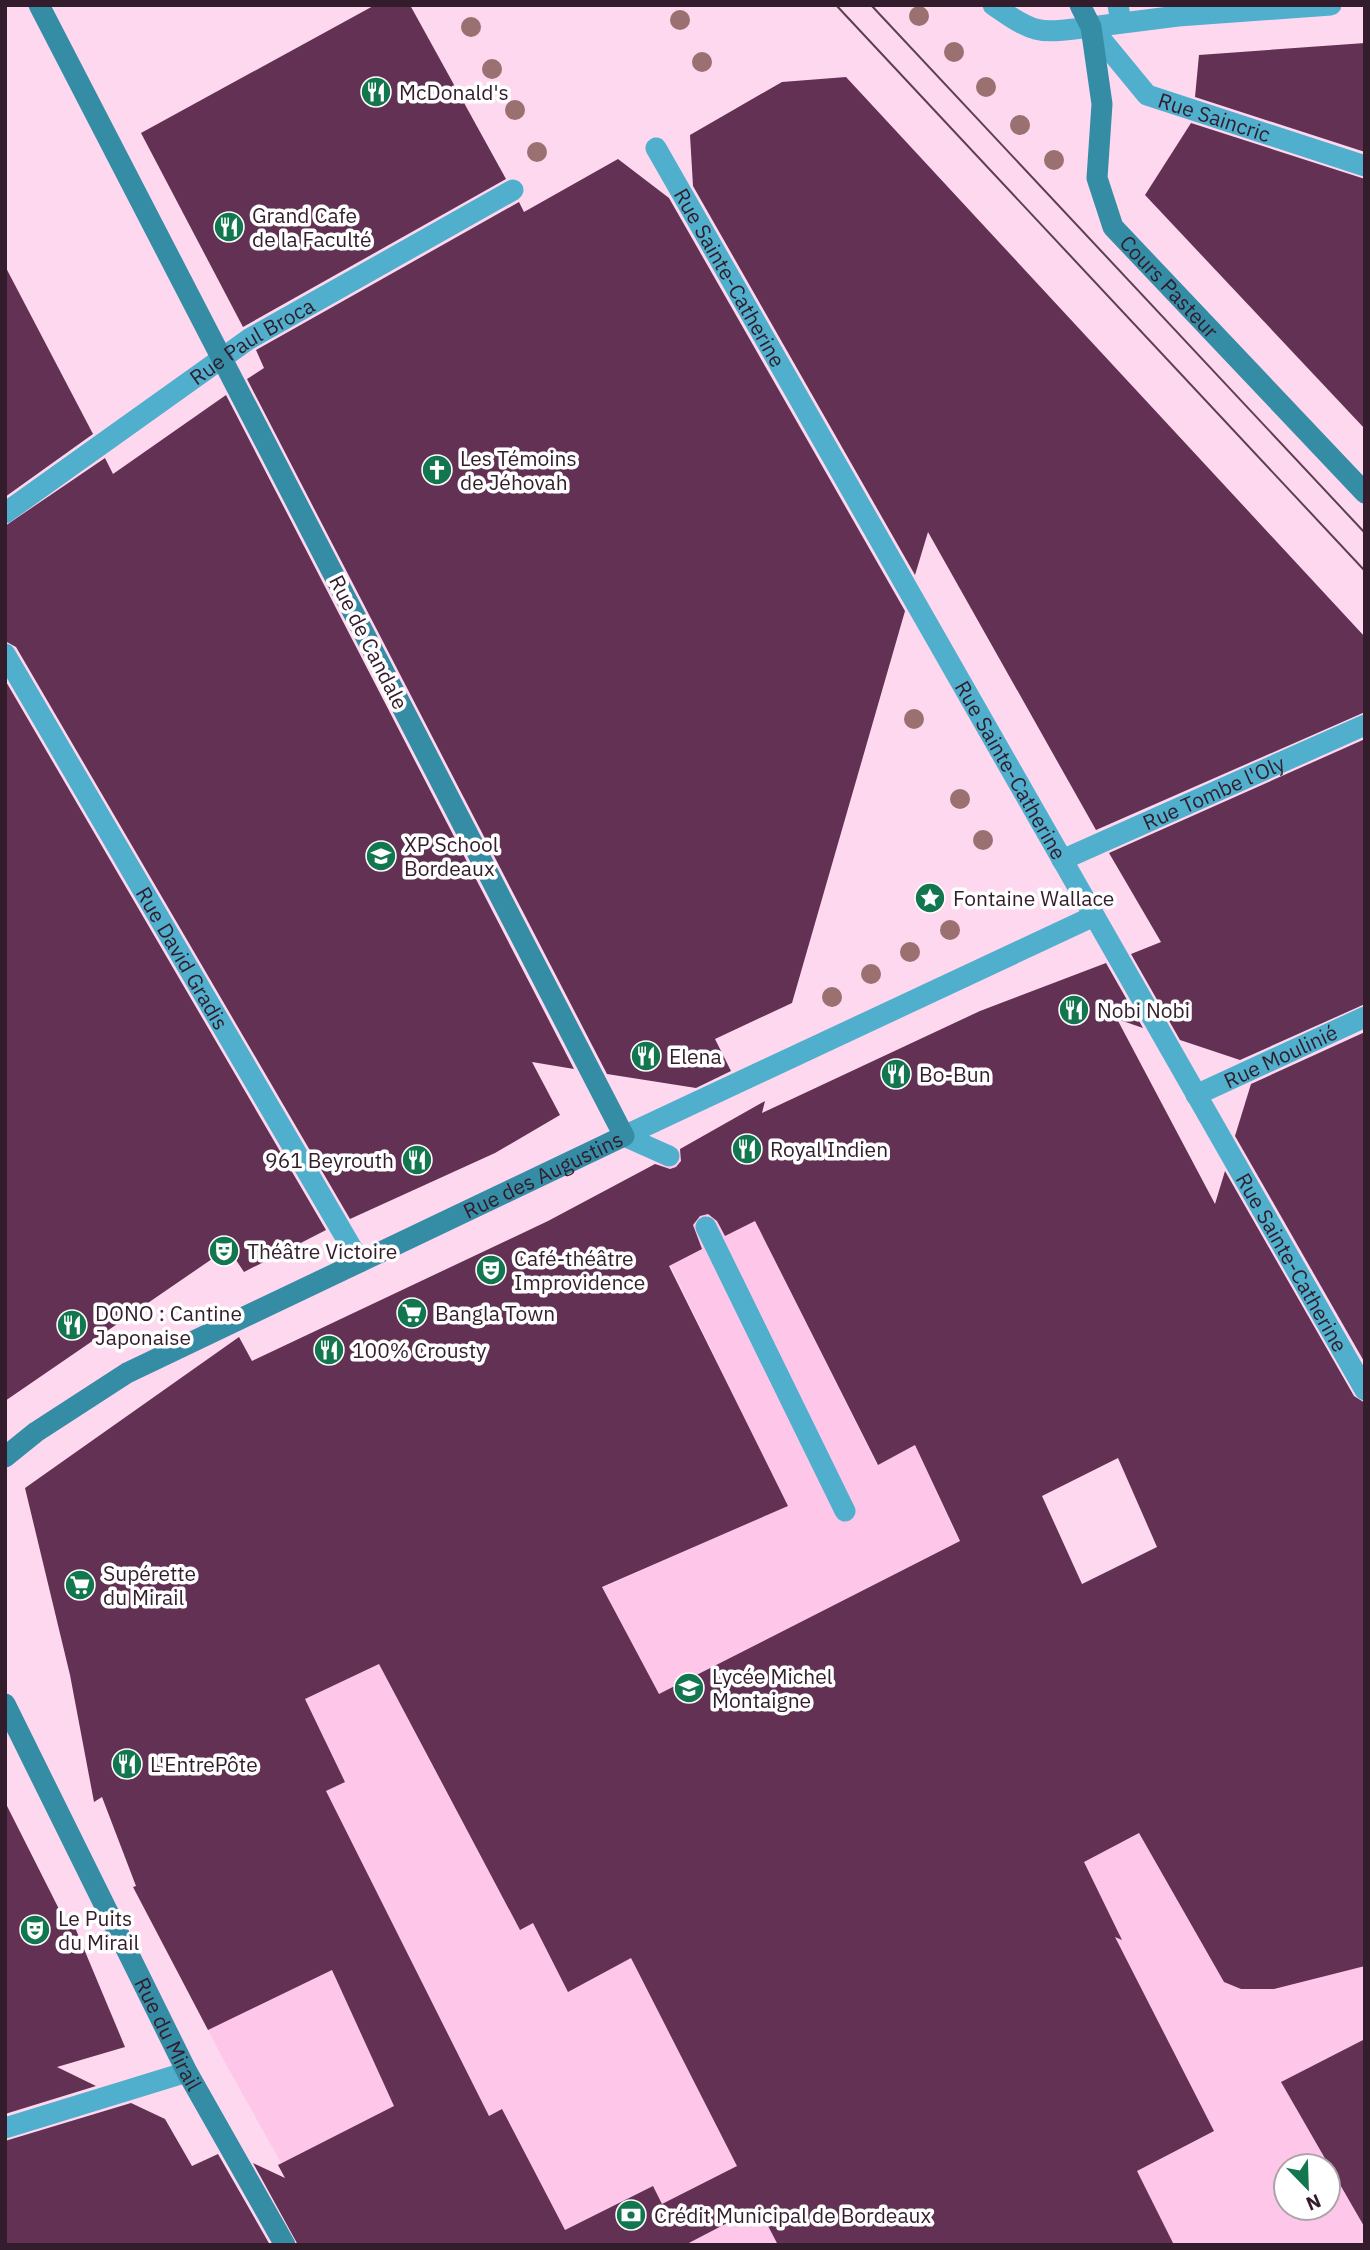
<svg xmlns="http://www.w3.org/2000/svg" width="1370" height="2250" font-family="'IBM Plex Sans',sans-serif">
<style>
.built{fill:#fec7ea;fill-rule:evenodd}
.building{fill:#633153;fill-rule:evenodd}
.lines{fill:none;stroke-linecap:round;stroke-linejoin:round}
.lane{stroke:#4fafcc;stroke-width:21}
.street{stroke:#4fafcc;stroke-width:21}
.secondary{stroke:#358ca5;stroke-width:21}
.tram{stroke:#5b4152;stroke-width:2}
.tree{fill:#9a7070}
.labels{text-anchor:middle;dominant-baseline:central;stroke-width:7;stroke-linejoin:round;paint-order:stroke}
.poi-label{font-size:21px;fill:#331c2b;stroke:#fff;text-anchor:start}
.street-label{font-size:21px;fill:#331c2b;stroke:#fff}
</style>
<rect width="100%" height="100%" fill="#fdd8ef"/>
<path class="built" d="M687,1147l68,74 122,244 38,-20 41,90 126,204 283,12v288l-84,43 84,147v16h-683l-29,-59 -118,59 -227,-34 -85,-152 -87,-173 209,-104 -40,-83 77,-36 64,-6 341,-151 -158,-326zM1286,2166h42v42h-42z"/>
<g class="building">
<path d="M375,5h35l96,174 -263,148 -102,-194z"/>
<path d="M1365,43v109l-170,-55 4,-42z"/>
<path d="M846,77l519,560v75l-269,118 -168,-298 -13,43 -222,-389 -3,-51 92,-53z"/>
<path d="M1191,123l174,56v250l-220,-234z"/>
<path d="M618,159l51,39 236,413 -113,392 -77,36 16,32 -35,17 -89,-14 -360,-695 17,-11 -8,-18 263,-148 5,10z"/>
<path d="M5,266l88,168 -88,63z"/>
<path d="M226,395l348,674 -42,-7 28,53 -65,38 -145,66 -334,-572 -11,-6v-115l100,-68 8,16z"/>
<path d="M5,680l321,550 -82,42 -16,-24 -223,153z"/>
<path d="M1365,739v265l-125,56 -60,-20 -49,-86 30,-12 -52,-89z"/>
<path d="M1106,963l37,65 -26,-9 98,185 10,-33 129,225 11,7v563l-91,23h-33l-17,-7 -85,-149 -55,29 38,78 -7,-3 99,194 -77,40 37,74h-396l-20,-38 -73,38h-387l-45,-82 32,15 -7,-13 116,-59 -62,-136 -124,60 -75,-143 3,-1 -34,-89 -8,5 -24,-127 -45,-187 214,-151 13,24 296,-140 107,-57 15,5 6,-2 5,-6 -1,-12 85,-48 -3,12 218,-102zM708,1214l9,7 8,15 30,-15 123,244 37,-20 45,96 -301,153 -57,-107 186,-81 -119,-240 33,-17 -9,-24 7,-9zM1118,1458l39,89 -75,37 -40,-88zM379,1664l141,266 13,-7 35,69 63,-34 106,208 -75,38 -9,-18 -88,44 -63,-121 -13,7 -163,-325 19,-9 -40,-83z"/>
<path d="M1365,1032v331l-130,-227 16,-52z"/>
<path d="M5,1802l60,119 6,-3 54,129 -68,20 39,19 -91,28z"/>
<path d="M1365,2039v189l-84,-146z"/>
<path d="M131,2103l34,16 27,47 26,-12 52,91h-265v-104z"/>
</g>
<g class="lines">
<g class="lane">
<path d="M993,5c44,31 46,28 98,22"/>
<path d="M1118,5l3,17"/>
<path d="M624,1136l45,20"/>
<path d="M706,1227l139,284"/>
</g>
<g class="street">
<path id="s1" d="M1091,27l56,68 218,71"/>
<path d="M1091,27l87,-11 153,-11"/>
<path id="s2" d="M656,148l709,1242"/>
<path id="s3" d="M5,513l244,-174 264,-149"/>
<path id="s4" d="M5,654l355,608"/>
<path id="s5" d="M1062,860l303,-135"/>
<path id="s6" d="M1196,1095l169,-78"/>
<path d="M624,1136l470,-220"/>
<path d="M5,2128l182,-56"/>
</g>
<g class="secondary">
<path id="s7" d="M1080,5l11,22 11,77 -5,74 16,49 252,266"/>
<path id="s8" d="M5,1457l31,-25 91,-59 497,-237 -585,-1131"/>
<path id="s9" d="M5,1704l182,368 98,173"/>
</g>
<g class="tram">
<path d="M836,5l529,566"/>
<path d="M871,5l494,528"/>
</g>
</g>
<g class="tree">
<circle cx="919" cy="16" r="10"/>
<circle cx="680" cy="20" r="10"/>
<circle cx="471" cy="27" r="10"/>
<circle cx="954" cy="52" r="10"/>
<circle cx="702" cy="62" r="10"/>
<circle cx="492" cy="69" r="10"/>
<circle cx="986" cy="87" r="10"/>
<circle cx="515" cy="110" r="10"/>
<circle cx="1020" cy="125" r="10"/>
<circle cx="537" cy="152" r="10"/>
<circle cx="1054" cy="160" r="10"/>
<circle cx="914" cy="719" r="10"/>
<circle cx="960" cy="799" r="10"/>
<circle cx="983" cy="840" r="10"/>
<circle cx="950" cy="930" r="10"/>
<circle cx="910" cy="952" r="10"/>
<circle cx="871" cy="974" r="10"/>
<circle cx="832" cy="997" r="10"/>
</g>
<defs>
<g id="restaurant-disc" transform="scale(1.575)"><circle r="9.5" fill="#12774f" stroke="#fff"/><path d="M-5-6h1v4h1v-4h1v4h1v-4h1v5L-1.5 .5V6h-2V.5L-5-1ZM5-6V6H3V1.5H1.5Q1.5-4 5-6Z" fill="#fff"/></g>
<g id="church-disc" transform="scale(1.575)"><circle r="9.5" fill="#12774f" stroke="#fff"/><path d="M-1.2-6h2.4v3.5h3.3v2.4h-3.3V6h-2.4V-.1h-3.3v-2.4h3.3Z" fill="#fff"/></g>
<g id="university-disc" transform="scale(1.575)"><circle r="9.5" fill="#12774f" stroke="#fff"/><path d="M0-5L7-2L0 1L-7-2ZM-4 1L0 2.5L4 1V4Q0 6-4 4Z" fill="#fff"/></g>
<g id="sight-disc" transform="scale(1.575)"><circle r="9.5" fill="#12774f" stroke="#fff"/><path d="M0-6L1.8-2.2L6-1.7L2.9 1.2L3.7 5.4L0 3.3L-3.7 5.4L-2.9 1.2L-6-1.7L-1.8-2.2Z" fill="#fff"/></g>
<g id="theatre-disc" transform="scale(1.575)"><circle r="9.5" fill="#12774f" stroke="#fff"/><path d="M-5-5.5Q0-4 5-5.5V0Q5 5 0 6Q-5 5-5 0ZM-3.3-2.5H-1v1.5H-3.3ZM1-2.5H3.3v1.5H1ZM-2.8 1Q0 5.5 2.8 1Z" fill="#fff"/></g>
<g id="supermarket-disc" transform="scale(1.575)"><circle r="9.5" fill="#12774f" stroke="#fff"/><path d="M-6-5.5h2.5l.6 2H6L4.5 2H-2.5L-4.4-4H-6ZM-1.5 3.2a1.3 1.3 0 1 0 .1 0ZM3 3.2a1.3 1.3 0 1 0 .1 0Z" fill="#fff"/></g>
<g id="school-disc" transform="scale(1.575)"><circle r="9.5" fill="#12774f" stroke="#fff"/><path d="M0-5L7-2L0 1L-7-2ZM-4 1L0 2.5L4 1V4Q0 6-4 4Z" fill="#fff"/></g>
<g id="bank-disc" transform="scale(1.575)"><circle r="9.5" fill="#12774f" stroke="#fff"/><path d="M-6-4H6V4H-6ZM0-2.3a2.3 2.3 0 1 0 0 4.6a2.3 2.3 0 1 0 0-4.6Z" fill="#fff"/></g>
</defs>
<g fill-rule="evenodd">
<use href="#restaurant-disc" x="376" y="92"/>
<use href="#restaurant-disc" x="229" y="227"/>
<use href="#church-disc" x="437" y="470"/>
<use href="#university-disc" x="381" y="856"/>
<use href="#sight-disc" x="930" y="898"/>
<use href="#restaurant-disc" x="1074" y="1010"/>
<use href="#restaurant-disc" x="646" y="1056"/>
<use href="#restaurant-disc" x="896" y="1074"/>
<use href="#restaurant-disc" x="747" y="1149"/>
<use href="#restaurant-disc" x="417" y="1160"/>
<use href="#theatre-disc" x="224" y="1251"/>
<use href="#theatre-disc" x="491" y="1270"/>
<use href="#supermarket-disc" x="412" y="1313"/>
<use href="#restaurant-disc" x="72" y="1325"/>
<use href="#restaurant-disc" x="329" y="1350"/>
<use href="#supermarket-disc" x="80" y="1585"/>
<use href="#school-disc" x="689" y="1688"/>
<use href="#restaurant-disc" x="127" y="1764"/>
<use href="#theatre-disc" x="35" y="1930"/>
<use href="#bank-disc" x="631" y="2215"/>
</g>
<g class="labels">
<g class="poi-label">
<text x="399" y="92">McDonald's</text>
<text x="252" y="215">Grand Cafe<tspan x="252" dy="24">de la Faculté</tspan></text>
<text x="460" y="458">Les Témoins<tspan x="460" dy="24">de Jéhovah</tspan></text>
<text x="404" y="844">XP School<tspan x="404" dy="24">Bordeaux</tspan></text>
<text x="953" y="898">Fontaine Wallace</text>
<text x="1097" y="1010">Nobi Nobi</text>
<text x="669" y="1056">Elena</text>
<text x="919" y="1074">Bo-Bun</text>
<text x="770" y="1149">Royal Indien</text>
<text x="394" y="1160" text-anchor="end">961 Beyrouth</text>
<text x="247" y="1251">Théâtre Victoire</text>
<text x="514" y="1258">Café-théâtre<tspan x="514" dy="24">Improvidence</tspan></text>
<text x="95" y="1313">DONO : Cantine<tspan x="95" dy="24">Japonaise</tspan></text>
<text x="435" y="1313">Bangla Town</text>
<text x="352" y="1350">100% Crousty</text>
<text x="103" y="1573">Supérette<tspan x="103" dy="24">du Mirail</tspan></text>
<text x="712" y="1676">Lycée Michel<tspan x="712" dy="24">Montaigne</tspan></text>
<text x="150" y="1764">L'EntrePôte</text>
<text x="58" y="1918">Le Puits<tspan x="58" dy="24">du Mirail</tspan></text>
<text x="654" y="2215">Crédit Municipal de Bordeaux</text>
</g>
<g class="street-label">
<text stroke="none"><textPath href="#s1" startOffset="159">Rue Saincric</textPath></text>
<text stroke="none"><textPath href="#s2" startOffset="149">Rue Sainte-Catherine</textPath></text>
<text stroke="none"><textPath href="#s7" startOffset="310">Cours Pasteur</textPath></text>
<text stroke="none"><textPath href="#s3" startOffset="301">Rue Paul Broca</textPath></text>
<text transform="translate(369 642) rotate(63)">Rue de Candale</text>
<text stroke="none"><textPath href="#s2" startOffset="716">Rue Sainte-Catherine</textPath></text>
<text stroke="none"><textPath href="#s5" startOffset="166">Rue Tombe l'Oly</textPath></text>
<text stroke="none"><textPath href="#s4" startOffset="352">Rue David Gradis</textPath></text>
<text stroke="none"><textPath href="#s6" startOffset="93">Rue Moulinié</textPath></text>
<text stroke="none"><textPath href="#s8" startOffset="609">Rue des Augustins</textPath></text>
<text stroke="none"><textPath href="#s2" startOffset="1283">Rue Sainte-Catherine</textPath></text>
<text stroke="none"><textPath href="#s9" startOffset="368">Rue du Mirail</textPath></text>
</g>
</g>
<rect width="1370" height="2250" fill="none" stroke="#331c2b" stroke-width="14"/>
<g transform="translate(1307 2187) rotate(157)"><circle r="33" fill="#ffffff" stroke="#ada4aa" stroke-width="2"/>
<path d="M0-5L12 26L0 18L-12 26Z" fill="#12774f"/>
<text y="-10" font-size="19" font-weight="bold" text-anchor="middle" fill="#331c2b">N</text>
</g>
</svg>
